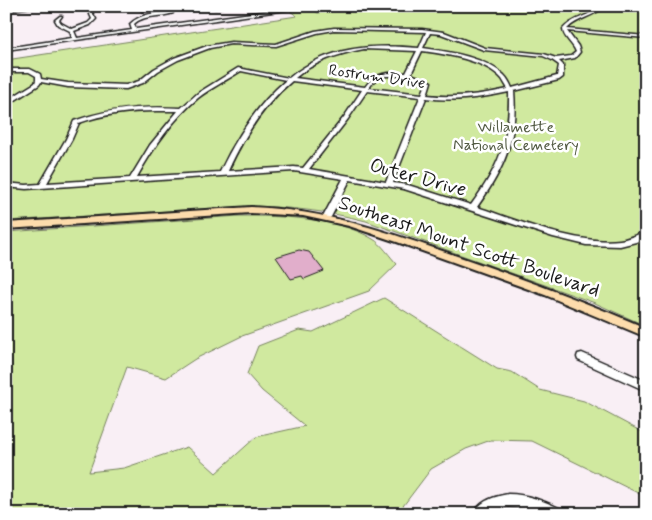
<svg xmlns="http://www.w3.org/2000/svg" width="652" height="520" font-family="Mynerve,sans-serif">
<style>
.green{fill:#d0e99f;stroke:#76825e}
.building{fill:#e1aecb;stroke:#1c1c1c}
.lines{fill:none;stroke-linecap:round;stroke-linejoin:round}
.minor-casing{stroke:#1c1c1c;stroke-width:3}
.major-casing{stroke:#1c1c1c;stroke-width:4}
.minor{fill:#fff;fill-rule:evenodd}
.major{fill:#fddcac;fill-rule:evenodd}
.labels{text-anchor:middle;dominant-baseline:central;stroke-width:5;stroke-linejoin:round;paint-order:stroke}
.far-street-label{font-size:16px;fill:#1c1c1c;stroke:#fff}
.far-park-label{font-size:16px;fill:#525a43;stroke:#fff}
.street-label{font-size:20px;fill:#1c1c1c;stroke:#fff}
</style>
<rect width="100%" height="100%" fill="#f9eff5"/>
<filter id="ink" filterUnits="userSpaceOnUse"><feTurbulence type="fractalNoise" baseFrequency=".02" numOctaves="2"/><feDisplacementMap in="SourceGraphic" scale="10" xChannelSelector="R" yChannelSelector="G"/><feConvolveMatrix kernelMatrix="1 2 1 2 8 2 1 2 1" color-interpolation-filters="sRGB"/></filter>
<g filter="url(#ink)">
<g class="green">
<path d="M350,6h296v320l-51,-23 -229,-82c-39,-10 -77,-14 -116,-15l-244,15v-161l291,-44 -7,-5 19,-3 9,5z"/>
<path d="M239,216c41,0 98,1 134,23 9,5 17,18 24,25l-28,27 -127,45 -47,23 -29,19 -39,-11 -38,105 35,-4 63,-21 29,26 40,-36 49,-11 -43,-35 -15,-17 11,-28 41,-16 14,2 71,-34 113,71 15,3 28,18 44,11 62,33v63l-114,-56 -41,-1 -25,9 -35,20 -34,45h-391v-282z"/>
</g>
<path class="building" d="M299,250l10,2 15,19 -20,8 -2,-3 -11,3 -15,-22z"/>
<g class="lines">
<g class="minor-casing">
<g id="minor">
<path d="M26,6h12l-32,5v-2z"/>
<path d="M138,6h4l3,4 -3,1z"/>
<path d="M214,6h13l-12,2z"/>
<path d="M302,6h12l-308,44v-2l66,-10 -2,-7 -12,-6 -3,-5 5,-4h2l-3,4 2,3 11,6 16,-6 4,-4 -4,-9 2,-1 6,10 -6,6 -16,6 3,7 55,-8 -2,-6c11,-11 26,-11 41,-12l2,1c-13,5 -28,1 -39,11l2,5z"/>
<path d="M601,6h4c-11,11 -28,12 -38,23l79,7v2l-79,-7 11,15 2,6 -5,6 -16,3 4,4v12l-4,3 -45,11c4,47 -10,79 -37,116 43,14 99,38 143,33 9,-1 17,-6 26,-8v5l-10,5 -16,4 -34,-1 -33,-8 -149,-48 -54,-9 -19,37 -4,2 -4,-2 20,-38 -49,-8 -268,18 -20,-2v-4l20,2 14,-1 26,-45 8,-18c35,-13 70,-15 107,-13l17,-15 40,-25 51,10c39,-32 82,-34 130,-30l7,-16 -92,-2 -17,3 -41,13 -45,-2 -21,4 -32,12 -20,11 -15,12 -17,6 -58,-2 -27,-5 -2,3 -33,21v-5l29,-18 1,-3v-4l-7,-4h-23v-3h24l10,5 1,5 27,4 58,2 13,-4 15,-12 20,-11 33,-12 24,-4 45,2 39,-13 19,-3 88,1 22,3 41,16 59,6 12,4 15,-2 5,-4c-3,-9 -13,-14 -13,-23 10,-12 26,-12 38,-23zM430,33l11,1 43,16 59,6 9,4 7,5 -2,11 -45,12c-2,-5 -5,-10 -8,-13 -22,-19 -54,-23 -81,-27zM364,49l53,2 -11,22c-17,-1 -31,-1 -41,14l-70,-9c20,-17 43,-24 69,-29zM422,51c23,3 64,9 80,28 2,3 4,7 6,10 -27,6 -54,9 -81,6l4,-13 -20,-8zM241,71l45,9c-28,24 -50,58 -66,92l-83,5c16,-29 36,-58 61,-79 13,-10 29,-18 43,-27zM384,76h23l19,8 -4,10 -53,-6 5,-7zM292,81l70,9 -18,27 -41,51 -9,-1 -66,4c15,-33 35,-66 64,-90zM367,91l53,6 -34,85 -77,-13 39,-50zM509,92c1,48 -10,75 -38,113l-63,-20 -15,-2 33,-85c28,4 55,0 83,-6zM157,111h21l-28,34 -20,33 -83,5 25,-44 7,-16c25,-9 50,-12 78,-12z"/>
<path d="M6,33h3v1l-3,1z"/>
<path d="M582,353l64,28v10l-68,-31 -1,-3 1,-3z"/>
<path d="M508,494c19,0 36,7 53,15l2,5h-22l-14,-5 -19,-2 -8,2 -8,5h-18c5,-13 22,-18 34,-20z"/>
</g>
</g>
<g class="major-casing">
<path id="major" d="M251,207c75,3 137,25 206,49 64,22 127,45 189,72v9l-101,-42 -148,-53 -48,-16 -46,-10 -52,-3 -245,16v-6z"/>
</g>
<use href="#minor" class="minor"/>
<use href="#major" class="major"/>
</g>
</g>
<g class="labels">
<g class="far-street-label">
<text transform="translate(377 77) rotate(8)">Rostrum Drive</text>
</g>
<g class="far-park-label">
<text x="516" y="127">Willamette<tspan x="516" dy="18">National Cemetery</tspan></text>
</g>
<g class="street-label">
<text transform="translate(418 178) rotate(15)">Outer Drive</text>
<text transform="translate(469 247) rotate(19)">Southeast Mount Scott Boulevard</text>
</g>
</g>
<rect width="652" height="520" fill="none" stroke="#fff" stroke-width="25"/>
<rect x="12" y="12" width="627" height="495" fill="none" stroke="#1c1c1c" stroke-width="2" filter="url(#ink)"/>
</svg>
